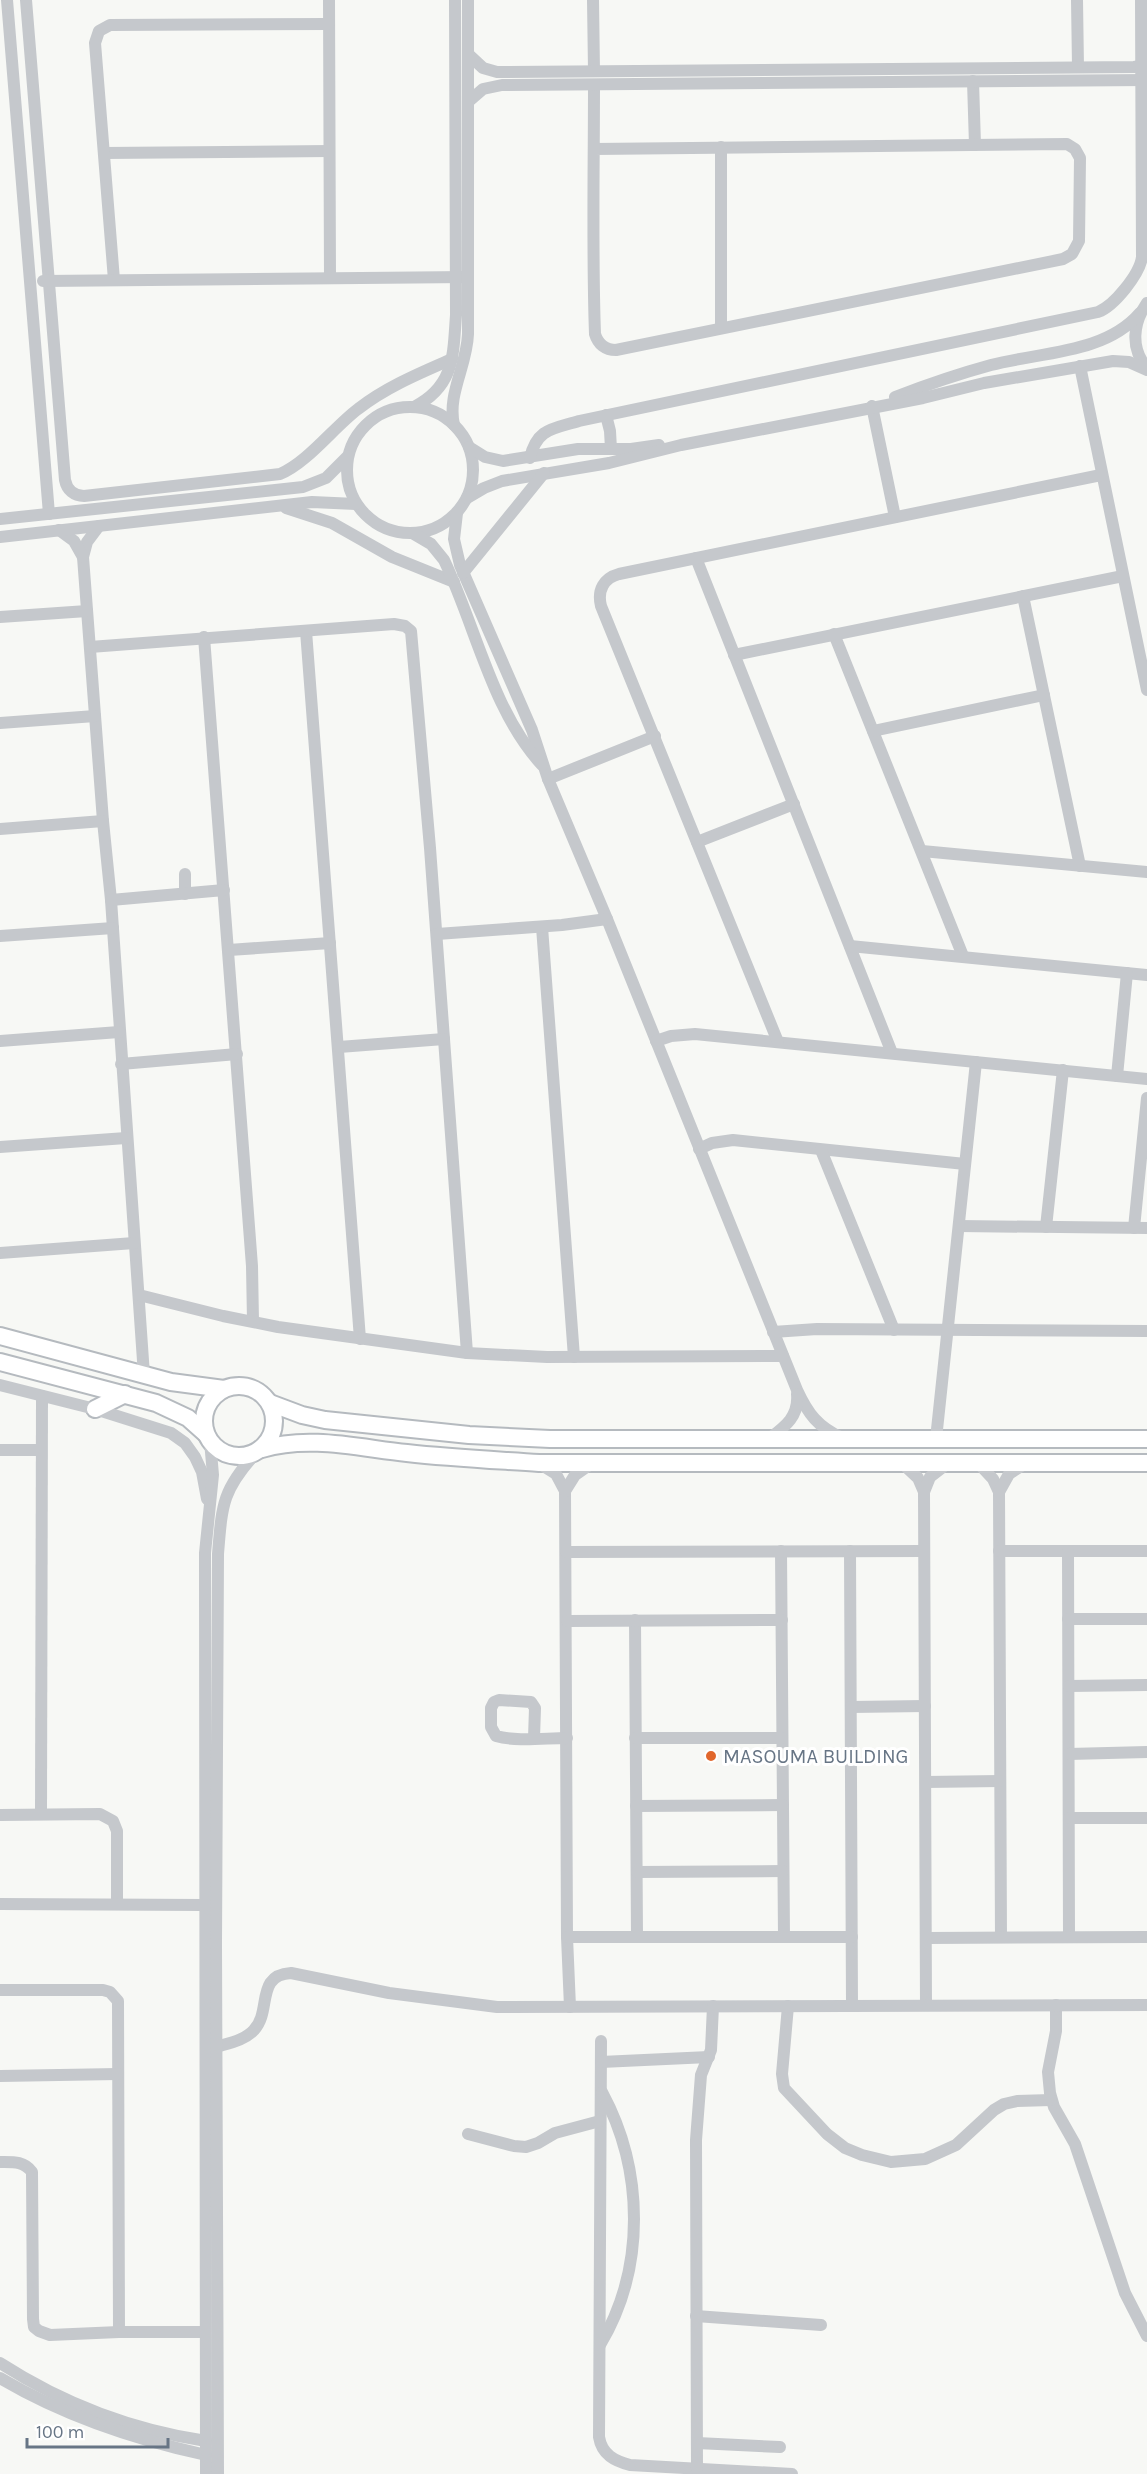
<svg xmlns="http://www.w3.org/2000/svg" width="1147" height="2474" font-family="Karla,sans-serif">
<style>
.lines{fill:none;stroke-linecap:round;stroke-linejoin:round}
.secondary-casing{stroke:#b5babf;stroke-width:20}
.street{stroke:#c5c8cc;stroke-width:12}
.secondary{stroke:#fff;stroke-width:16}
.poi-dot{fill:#e1672c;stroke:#fff;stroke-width:2}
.labels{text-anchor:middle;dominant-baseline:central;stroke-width:6;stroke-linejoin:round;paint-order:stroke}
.poi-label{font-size:20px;fill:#677585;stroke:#fff;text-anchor:start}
</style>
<rect width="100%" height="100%" fill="#f7f8f5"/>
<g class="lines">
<g class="secondary-casing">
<g id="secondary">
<path d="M0,1336l171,46 53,7"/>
<path d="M0,1362l156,41 32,15 18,16"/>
<circle cx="239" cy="1421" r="35"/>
<path d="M270,1403l32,12 23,5 144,15 81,4h597"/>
<path d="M95,1409l30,-15"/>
<path d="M262,1449c47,-14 97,-1 145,4 44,5 88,7 132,10h608"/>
</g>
</g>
<g class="street">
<path d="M7,0l42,514"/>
<path d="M26,0l39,480c2,10 9,16 19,16l196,-22c27,-11 54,-47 78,-65 28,-22 62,-36 94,-50"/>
<path d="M329,0l1,278"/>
<path d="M593,0l1,71"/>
<path d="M1077,0l1,67"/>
<path d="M468,54l15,14 14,4 637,-5 13,-2"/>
<path d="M973,81l2,64"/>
<path d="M594,85c0,83 -2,166 1,249 3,10 10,16 21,16l447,-91 9,-5 7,-13 1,-83 -5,-9 -8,-5 -473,5"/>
<path d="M468,102l15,-13 19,-4 645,-5"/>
<path d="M721,147v181"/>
<path d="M104,153l225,-2"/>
<path d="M114,280l-19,-237 4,-12 11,-6 219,-1"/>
<path d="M43,281l425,-4"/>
<path d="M1147,303c-14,20 -17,45 0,65"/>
<path d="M1080,366l67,324"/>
<path d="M895,397c31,-12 63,-23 96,-32 49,-13 114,-11 149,-52"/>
<path d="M872,406l23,111"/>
<circle cx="410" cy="470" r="63"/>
<path d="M414,407c41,-21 39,-52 42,-92l-1,-315"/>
<path d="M606,415l4,16 1,18"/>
<path d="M454,425c-7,-31 13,-59 14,-91v-334"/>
<path d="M469,447l16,10 18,4 75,-12h53l28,-4"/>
<path d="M530,458c7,-30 23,-29 49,-37l519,-109c16,-6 42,-38 44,-55l-1,-257"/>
<path d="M467,498l17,-10 18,-7 107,-18 72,-18 242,-47 61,-15 129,-22 16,1 18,8"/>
<path d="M286,508l46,15 60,34 62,25"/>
<path d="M457,513l-3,26 6,26 72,165 16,49 59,140 190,471c11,24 21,37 45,48"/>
<path d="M0,519l303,-32 23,-9 22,-22"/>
<path d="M99,526l-12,16 -4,15 20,264 8,79 33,475"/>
<path d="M59,530l15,11 9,16"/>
<path d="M414,534l17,10 13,16c32,67 48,151 98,205"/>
<path d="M0,537l312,-35 44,2"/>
<path d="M696,558l196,495"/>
<path d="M463,573l81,-100"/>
<path d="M1023,596l57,270"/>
<path d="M0,617l87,-6"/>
<path d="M306,631l54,708"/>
<path d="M834,634l129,322"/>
<path d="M204,637l48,629 1,55"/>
<path d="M90,647l304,-23 11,2 6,5 19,217 37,505"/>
<path d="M734,655l389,-79"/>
<path d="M0,723l95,-7"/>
<path d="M873,731l171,-36"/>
<path d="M548,779l107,-43"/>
<path d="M0,829l103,-8"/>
<path d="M697,842l97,-38"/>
<path d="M922,851l225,21"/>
<path d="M185,874v20"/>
<path d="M111,900l113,-10"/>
<path d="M542,927l32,430"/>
<path d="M437,934l125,-9 45,-6"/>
<path d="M0,936l113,-8"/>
<path d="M850,946l297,29"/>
<path d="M229,950l101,-7"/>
<path d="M0,1041l119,-9"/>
<path d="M656,1041l15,-5 24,-2 452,45"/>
<path d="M778,1042l-177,-436c-4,-16 3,-28 18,-32l482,-99"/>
<path d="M339,1047l105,-8"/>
<path d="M121,1064l116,-10"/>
<path d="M1117,1076l10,-103"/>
<path d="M0,1147l126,-9"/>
<path d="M699,1149l13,-6 21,-3 232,24"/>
<path d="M821,1150l73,180"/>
<path d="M959,1226l188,2"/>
<path d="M1046,1227l17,-157"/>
<path d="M1134,1228l13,-130"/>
<path d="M0,1253l134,-10"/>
<path d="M139,1295l84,21 55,11 189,26 80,4 236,-1"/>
<path d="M773,1332l44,-3 330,2"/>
<path d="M0,1385l95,24 76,24 14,10 10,14 7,15 5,27"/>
<path d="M770,1438c16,-12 29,-22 27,-44"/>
<path d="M936,1439l40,-377"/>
<path d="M0,1450h40"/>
<path d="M902,1463l16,15 6,14"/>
<path d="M540,1464l16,10 9,17 2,446 3,70"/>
<path d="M979,1464l14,15 6,13 2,445"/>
<path d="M565,1491l10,-16 17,-12"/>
<path d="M999,1492l10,-18 17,-11"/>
<path d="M781,1551l3,386"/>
<path d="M850,1551l2,454"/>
<path d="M999,1551h148"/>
<path d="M1068,1551l1,386"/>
<path d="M566,1552l358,-1"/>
<path d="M1068,1619h79"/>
<path d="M635,1620l2,317"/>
<path d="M567,1621l215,-1"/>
<path d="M1069,1686l78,-1"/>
<path d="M851,1707l74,-1"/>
<path d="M534,1738l1,-30 -4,-6 -32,-2 -5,2 -3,6v19l5,9c21,6 49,2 71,2"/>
<path d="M635,1738h147"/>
<path d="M1069,1754l78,-2"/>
<path d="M926,1782l74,-1"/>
<path d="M636,1806l147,-1"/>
<path d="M41,1814l1,-418"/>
<path d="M0,1815l100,-1 13,7 4,10v72"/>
<path d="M1069,1818h78"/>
<path d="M637,1872l146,-1"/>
<path d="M0,1904l204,1"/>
<path d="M567,1937h285"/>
<path d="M927,1938l220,-1"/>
<path d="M0,1990h103l7,2 8,9 1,331"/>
<path d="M926,2005l-2,-513 6,-15 18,-14"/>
<path d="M1056,2005v26l-8,41 2,21 4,14 21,37 50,149 22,43"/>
<path d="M788,2006l-6,68 2,14 43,46 18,14 17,7 29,7 34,-3 31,-14 38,-35 10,-6 13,-3 34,-1"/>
<path d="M601,2041l-2,396c3,18 16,24 31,28l162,9"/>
<path d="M216,2047c13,-4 29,-7 38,-17 18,-19 1,-55 37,-57l98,20 108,14 650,-2"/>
<path d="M601,2062l108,-5"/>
<path d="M0,2076l118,-2"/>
<path d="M468,2134l46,12 12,1 12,-4 17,-10 45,-12"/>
<path d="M0,2162c13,0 24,-1 32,10l1,147 1,8 5,4 11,4 69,-3h86"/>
<path d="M696,2316l125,9"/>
<path d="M600,2345c46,-77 44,-175 2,-253"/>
<path d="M0,2363c62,40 133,67 206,78"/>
<path d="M0,2378c64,38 133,61 206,77"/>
<path d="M697,2443l83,4"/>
<path d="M697,2469l-1,-329 5,-65 10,-25 2,-44"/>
<path d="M206,2474l-1,-921 8,-78 -3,-34"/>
<path d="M218,2474l-2,-530 2,-390c4,-49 4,-64 38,-101"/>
</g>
<use href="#secondary" class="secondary"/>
</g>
<circle class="poi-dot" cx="711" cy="1756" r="6"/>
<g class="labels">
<g class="poi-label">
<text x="723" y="1756">MASOUMA BUILDING</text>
</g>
</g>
<path d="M27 2438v9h141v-9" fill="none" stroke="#677585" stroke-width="3"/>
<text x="36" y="2438" font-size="18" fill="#677585" stroke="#ffffff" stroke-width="4.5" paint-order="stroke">100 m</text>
</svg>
